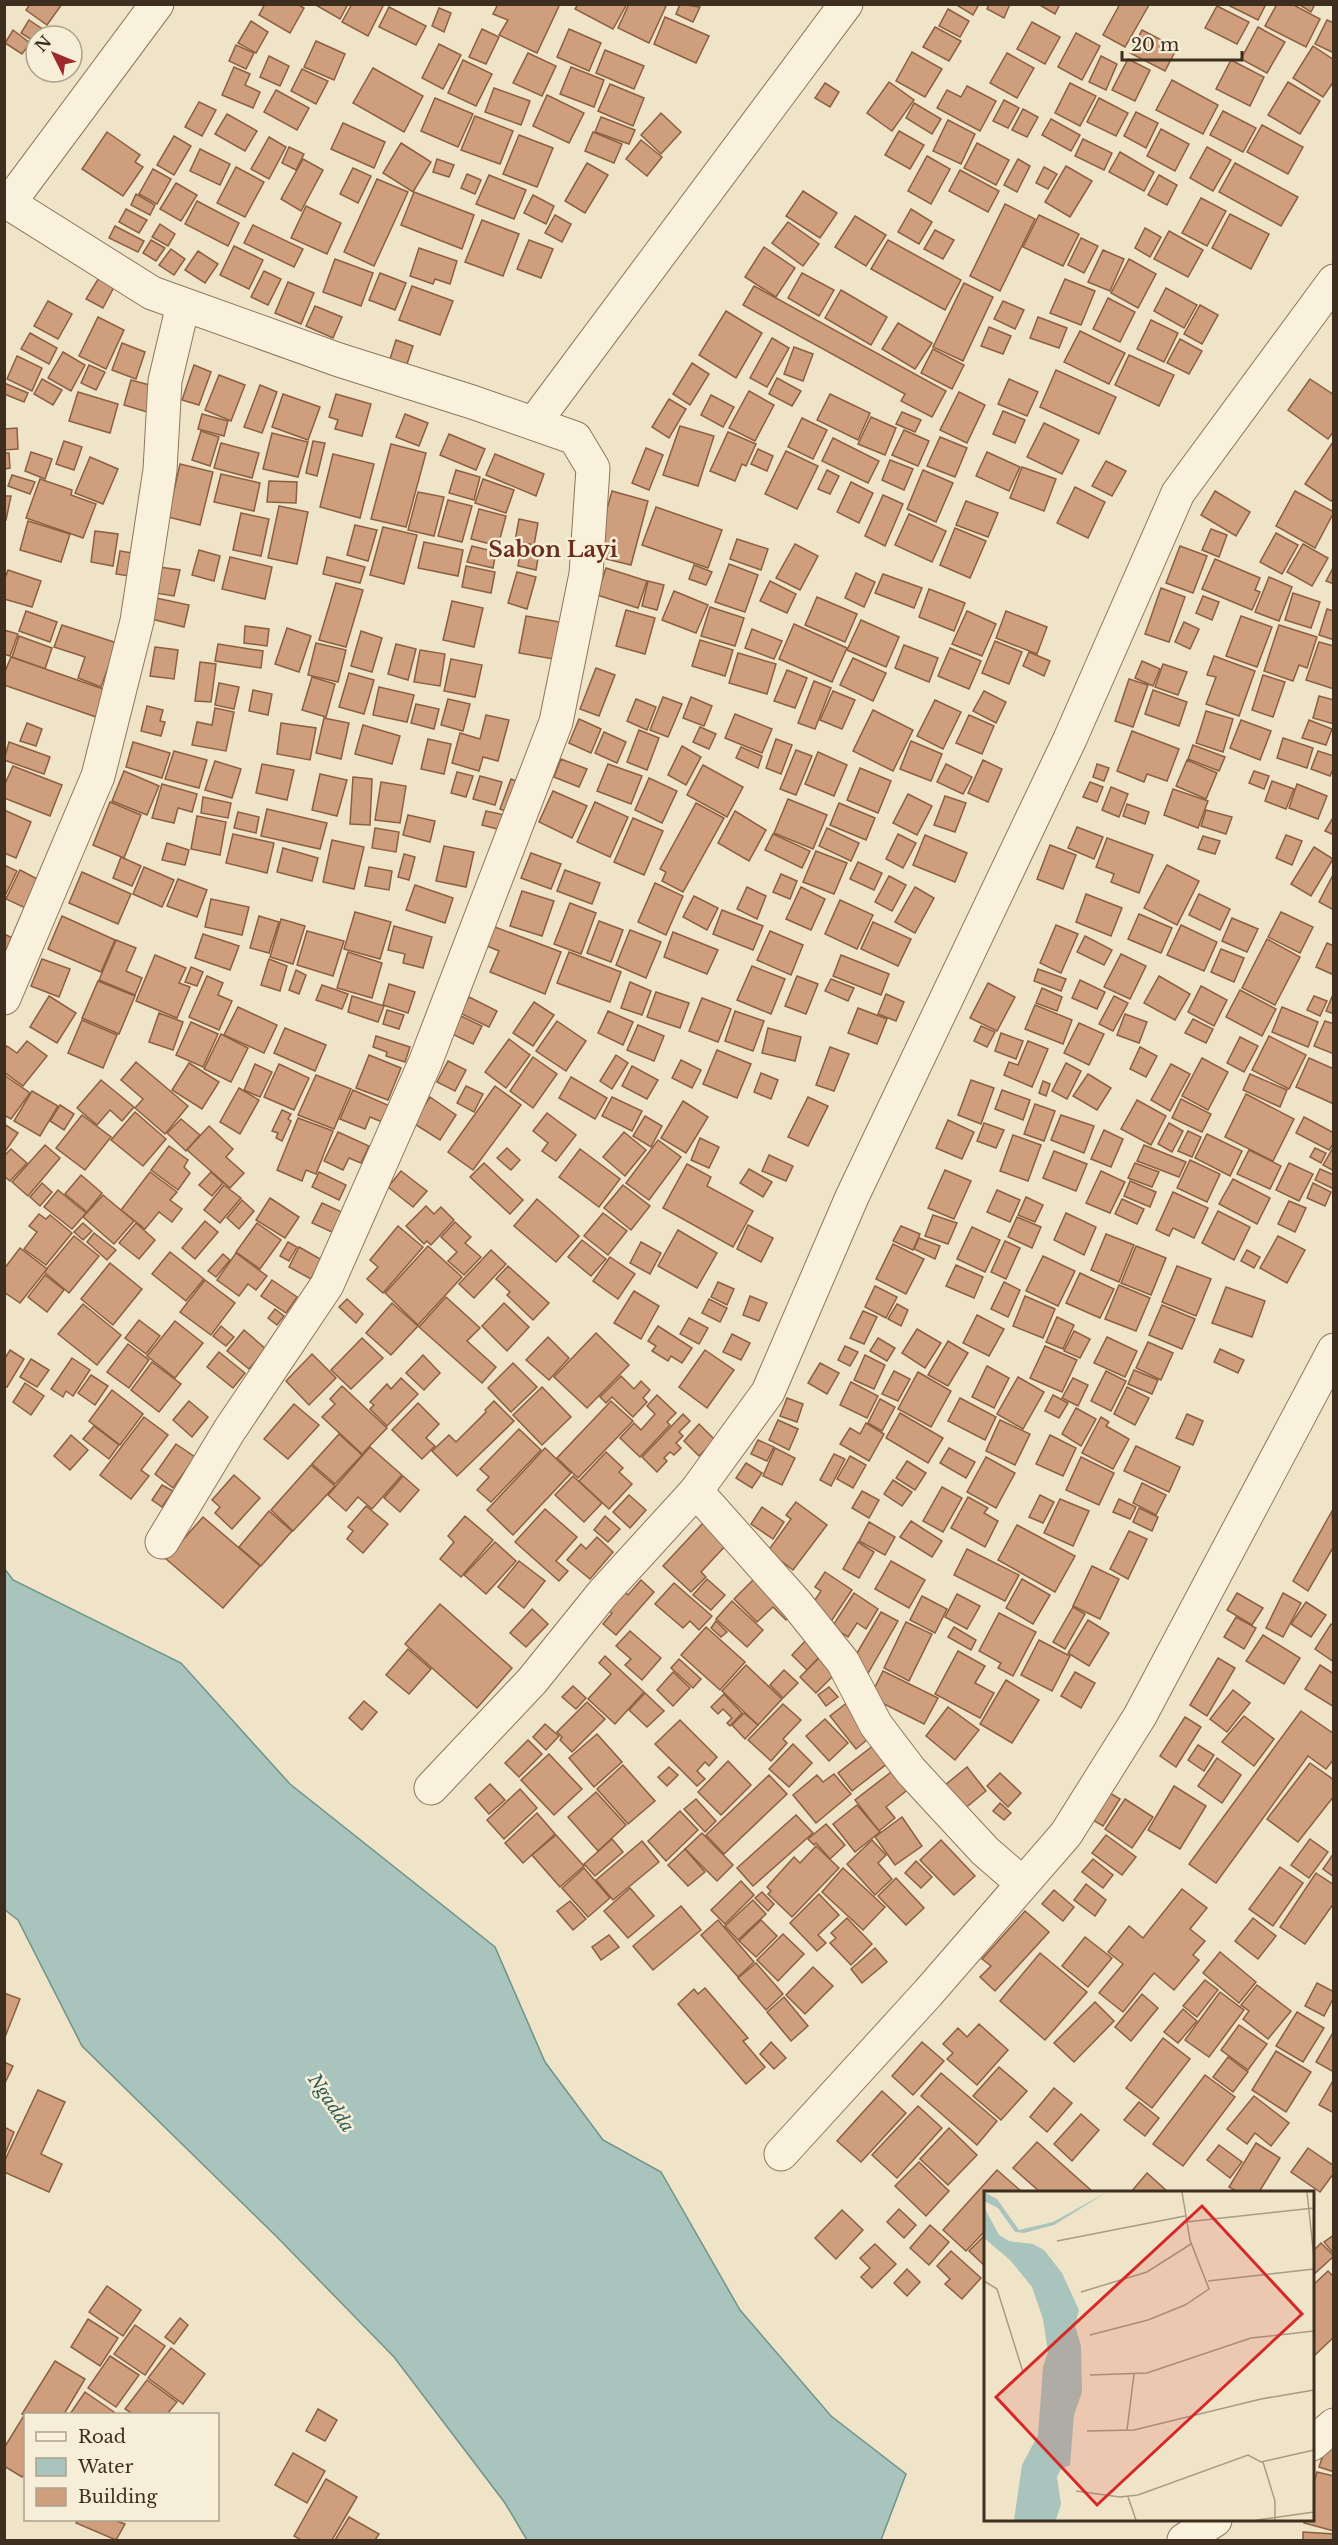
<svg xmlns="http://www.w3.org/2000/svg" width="1338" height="2545" font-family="'Libre Baskerville',serif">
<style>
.water{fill:#a9c4bc;stroke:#6f938a;stroke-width:1.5}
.building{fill:#cf9f7d;stroke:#8d5f41;stroke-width:1.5}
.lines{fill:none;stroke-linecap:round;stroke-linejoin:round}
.minor-casing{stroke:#8d765c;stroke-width:35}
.minor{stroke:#faf1dc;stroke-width:33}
.labels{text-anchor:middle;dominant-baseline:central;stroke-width:5;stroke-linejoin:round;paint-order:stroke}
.water-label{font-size:18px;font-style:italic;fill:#2f5d5a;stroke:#f7eed8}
.district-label{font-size:22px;font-weight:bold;fill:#6b2e1e;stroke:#f7eed8}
.inset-road{fill:none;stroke:#a89b85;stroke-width:1.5}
.view{fill:#d62828;fill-opacity:0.15;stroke:#d62828;stroke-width:3}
.inset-edge{fill:none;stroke:#3d2e20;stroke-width:3}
</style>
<rect width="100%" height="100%" fill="#f0e4c8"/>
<path class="water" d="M4,1568l9,12 168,83 109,121 205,163 50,115 58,78 58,32 79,138 91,106 75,58 -25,66h-354l-22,-37 -111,-146 -117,-120 -195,-191 -64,-126 -13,-10z"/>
<g class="building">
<path d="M30,4h32l-15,21 -21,-15z"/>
<path d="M265,4h32l7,4 -14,25 -31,-18z"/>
<path d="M314,4h34l-8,15z"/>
<path d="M352,4h32l-16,32 -26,-14z"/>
<path d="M498,4h62l-23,49 -38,-18 9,-15 -15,-6z"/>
<path d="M578,4h49l-14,25 -38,-20z"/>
<path d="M629,4h38l-18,39 -31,-15z"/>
<path d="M680,4l20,3 -7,15 -17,-8z"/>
<path d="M955,4h24l-6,11z"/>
<path d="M989,4h21l-6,14 -17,-9z"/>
<path d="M1038,4h22l-5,10z"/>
<path d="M1120,4l29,1 -24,42 -22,-12z"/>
<path d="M1226,4h40l-8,16z"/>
<path d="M1277,4h15l28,15 -14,28 -41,-21z"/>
<path d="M1298,4h17l-4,8z"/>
<path d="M1217,6l32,16 -12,22 -32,-16z"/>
<path d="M389,7l37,19 -10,19 -37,-18z"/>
<path d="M439,8l12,5 -7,19 -12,-6z"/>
<path d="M948,9l21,12 -9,16 -21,-11z"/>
<path d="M665,17l44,19 -13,27 -42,-19z"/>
<path d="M29,20l15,10 -4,6h-4l-1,6 -14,-9z"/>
<path d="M1327,20l7,3v30l-19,-9z"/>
<path d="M251,21l17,11 -12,21 -18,-10z"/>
<path d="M1032,22l28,15 -15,27 -28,-15z"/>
<path d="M935,27l26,14 -12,20 -26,-14z"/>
<path d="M1258,27l27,15 -18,31 -26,-14z"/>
<path d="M482,29l17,8 -13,27 -17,-7z"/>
<path d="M569,29l32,14 -12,28 -32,-14z"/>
<path d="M13,30l17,13 -8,11 -17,-11z"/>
<path d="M1142,30l35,18 -12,23 -35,-18z"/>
<path d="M1076,33l24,13 -18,34 -24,-13z"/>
<path d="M316,41l29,13 -11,26 -30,-13z"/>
<path d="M439,44l22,11 -18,34 -21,-11z"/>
<path d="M236,45l18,8 -8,16 -17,-8z"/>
<path d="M1313,46l21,14v21l-11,16 -30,-19z"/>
<path d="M605,50l39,16 -10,23 -38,-16z"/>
<path d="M912,52l30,17 -17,28 -29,-16z"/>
<path d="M528,53l28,13 -14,30 -29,-13z"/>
<path d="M1007,53l27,15 -17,30 -27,-15z"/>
<path d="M269,56l20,10 -9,20 -20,-9z"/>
<path d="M1101,56l16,8 -11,26 -17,-8z"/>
<path d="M1128,59l22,11 -15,31 -23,-11z"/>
<path d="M463,60l29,14 -16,32 -28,-13z"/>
<path d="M1231,60l33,17 -14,29 -34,-17z"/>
<path d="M234,67l16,7 -5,11 15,7 -7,16 -31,-13z"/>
<path d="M571,67l33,13 -10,27 -34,-13z"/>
<path d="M373,68l50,28 -19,36 -51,-29z"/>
<path d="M302,69l26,12 -12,23 -25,-13z"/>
<path d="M1172,80l46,25 -15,29 -47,-24z"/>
<path d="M889,82l25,18 -22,31 -25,-18z"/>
<path d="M1288,82l32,19 -20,33 -32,-19z"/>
<path d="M825,83l14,9 -9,15 -15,-9z"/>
<path d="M1070,83l26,13 -16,30 -25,-13z"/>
<path d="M610,84l34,14 -11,28 -35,-15z"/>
<path d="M967,86l29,15 -16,30 -43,-23 10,-18 14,7z"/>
<path d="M494,88l36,13 -9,24 -36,-13z"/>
<path d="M276,90l33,18 -12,22 -33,-18z"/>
<path d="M547,95l37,18 -15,30 -36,-17z"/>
<path d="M435,98l38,16 -15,33 -37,-16z"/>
<path d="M1099,98l29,15 -12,23 -29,-14z"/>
<path d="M1004,100l15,8 -11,20 -15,-7z"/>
<path d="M199,102l17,8 -14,26 -17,-9z"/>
<path d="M914,103l27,16 -9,15 -26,-16z"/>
<path d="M1023,109l15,8 -11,20 -15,-7z"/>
<path d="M1223,111l33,17 -13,24 -33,-17z"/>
<path d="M1136,112l22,11 -12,25 -22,-12z"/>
<path d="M661,113l20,19 -20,22 -20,-19z"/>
<path d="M227,114l30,17 -12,20 -30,-17z"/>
<path d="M475,116l38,15 -13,33 -39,-14z"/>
<path d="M601,117l34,13 -6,14 -34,-12z"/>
<path d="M1051,119l29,16 -9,16 -29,-16z"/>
<path d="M948,120l27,14 -14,30 -28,-13z"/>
<path d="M343,123l42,19 -11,26 -43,-19z"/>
<path d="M1262,125l41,22 -15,27 -41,-22z"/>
<path d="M1161,129l28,15 -14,27 -28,-15z"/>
<path d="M899,131l25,14 -14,24 -25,-14z"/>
<path d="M107,132l33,23 -5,7 8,5 -20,29 -41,-27z"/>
<path d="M593,132l29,12 -8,19 -29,-12z"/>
<path d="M519,135l34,13 -16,39 -34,-13z"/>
<path d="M174,136l17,10 -17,29 -17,-10z"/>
<path d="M269,137l17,10 -17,32 -18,-10z"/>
<path d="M1083,139l29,14 -8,17 -29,-14z"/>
<path d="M641,140l21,17 -15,19 -21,-17z"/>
<path d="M401,143l30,19 -18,30 -30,-19z"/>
<path d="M977,143l32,17 -13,25 -32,-17z"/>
<path d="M289,147l15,7 -8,16 -14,-7z"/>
<path d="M1207,147l24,13 -18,31 -23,-13z"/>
<path d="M200,149l30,15 -10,21 -30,-14z"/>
<path d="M1120,152l34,20 -10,19 -35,-19z"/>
<path d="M927,156l23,13 -19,35 -23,-13z"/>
<path d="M303,159l20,11 -22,41 -20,-12z"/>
<path d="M437,159l17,6 -5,12 -16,-5z"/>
<path d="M1018,159l12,7 -13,26 -13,-7z"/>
<path d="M587,163l21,12 -23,38 -20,-12z"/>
<path d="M1235,163l63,34 -17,29 -62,-34z"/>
<path d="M1066,166l26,15 -22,36 -25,-15z"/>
<path d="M236,167l28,15 -19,35 -28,-14z"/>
<path d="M1044,167l13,7 -9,15 -12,-6z"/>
<path d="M353,168l18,8 -13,27 -18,-9z"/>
<path d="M153,169l18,10 -14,25 -18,-10z"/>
<path d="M960,170l39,21 -11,21 -39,-21z"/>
<path d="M467,174l14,6 -6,14 -14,-6z"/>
<path d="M489,175l37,15 -12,29 -38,-15z"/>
<path d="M1159,175l18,10 -10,20 -19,-10z"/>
<path d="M377,179l31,13 -34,74 -30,-14z"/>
<path d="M176,183l21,12 -16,26 -21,-12z"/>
<path d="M803,191l34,22 -17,25 -34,-22z"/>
<path d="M414,192l60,23 -12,34 -61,-24z"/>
<path d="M136,194l19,11 -5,10 -19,-10z"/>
<path d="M533,195l21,11 -8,18 -22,-11z"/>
<path d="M1201,198l25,13 -19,35 -25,-13z"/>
<path d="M197,201l42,22 -11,23 -43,-22z"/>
<path d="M1005,204l30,15 -35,72 -30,-15z"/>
<path d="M306,206l35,17 -14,31 -36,-16z"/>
<path d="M126,209l21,11 -8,13 -20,-11z"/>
<path d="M911,209l21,13 -13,22 -21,-12z"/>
<path d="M1230,214l39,20 -18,35 -39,-21z"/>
<path d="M555,215l16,9 -9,18 -17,-9z"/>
<path d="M1039,215l40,19 -16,32 -40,-19z"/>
<path d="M855,216l31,19 -20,31 -31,-19z"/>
<path d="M482,220l37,14 -16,42 -38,-14z"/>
<path d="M788,222l31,22 -16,22 -31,-23z"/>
<path d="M160,224l15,10 -7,12 -16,-9z"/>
<path d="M253,225l50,24 -9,18 -50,-24z"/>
<path d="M115,226l29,15 -6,11 -29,-14z"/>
<path d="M1145,228l16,9 -11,20 -15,-9z"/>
<path d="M935,230l19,10 -11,19 -19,-10z"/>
<path d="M1169,231l34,19 -15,27 -34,-18z"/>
<path d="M1081,238l17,8 -14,27 -16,-8z"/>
<path d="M151,240l14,8 -9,13 -13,-8z"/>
<path d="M529,240l24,9 -12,29 -24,-9z"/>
<path d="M888,240l73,40 -16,30 -74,-41z"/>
<path d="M234,246l29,14 -14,29 -29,-14z"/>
<path d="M764,247l31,21 -19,29 -31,-20z"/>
<path d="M419,248l38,13 -7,23 -15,-5 -2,5 -23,-8z"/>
<path d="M171,249l14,10 -11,16 -15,-10z"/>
<path d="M1103,250l21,9 -14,32 -22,-9z"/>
<path d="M198,251l20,13 -13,19 -20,-13z"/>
<path d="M335,259l38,14 -12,33 -38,-14z"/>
<path d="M1129,259l27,15 -18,34 -27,-15z"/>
<path d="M264,271l17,8 -13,26 -17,-8z"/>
<path d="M380,273l26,10 -11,27 -26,-10z"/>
<path d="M802,273l32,17 -15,26 -31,-18z"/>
<path d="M100,276l15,9 -12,23 -17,-9z"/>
<path d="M1065,279l30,12 -14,34 -31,-12z"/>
<path d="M288,282l26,11 -13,31 -26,-11z"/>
<path d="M964,283l29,14 -30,64 -30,-14z"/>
<path d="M412,286l41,15 -13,34 -41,-15z"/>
<path d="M754,286l192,105 -14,26 -31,-16 4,-7 -162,-89z"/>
<path d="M1166,288l31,17 -13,23 -30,-17z"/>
<path d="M841,290l46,27 -16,28 -46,-27z"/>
<path d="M1108,298l27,14 -15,30 -27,-13z"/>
<path d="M48,301l24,13 -14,25 -24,-13z"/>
<path d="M1003,301l21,9 -9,19 -21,-10z"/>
<path d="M1200,305l18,10 -16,29 -18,-10z"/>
<path d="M315,306l27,11 -9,21 -27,-12z"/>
<path d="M726,311l36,22 -26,45 -37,-23z"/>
<path d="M98,317l26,13 -18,39 -27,-13z"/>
<path d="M1038,317l29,11 -8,20 -29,-10z"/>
<path d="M1151,320l27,13 -14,29 -27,-13z"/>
<path d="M898,323l34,20 -17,26 -33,-20z"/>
<path d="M989,327l22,9 -8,18 -22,-8z"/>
<path d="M1080,331l45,22 -16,31 -45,-22z"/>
<path d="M30,333l27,15 -8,16 -28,-15z"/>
<path d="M772,338l17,10 -22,39 -17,-9z"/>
<path d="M1180,339l22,12 -13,23 -22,-11z"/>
<path d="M396,340l17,6 -6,18 -17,-5z"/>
<path d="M122,343l23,9 -9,27 -24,-9z"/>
<path d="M794,347l19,7 -10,27 -19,-7z"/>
<path d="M933,349l31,16 -12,24 -31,-16z"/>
<path d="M63,352l22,13 -14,26 -23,-13z"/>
<path d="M1129,355l45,20 -15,31 -44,-21z"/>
<path d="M17,356l25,12 -10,23 -25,-12z"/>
<path d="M692,363l17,11 -19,31 -17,-11z"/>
<path d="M89,365l16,7 -9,18 -15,-7z"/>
<path d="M194,365l17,7 -12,33 -17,-5z"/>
<path d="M1056,370l60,27 -17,37 -59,-27z"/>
<path d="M219,375l26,10 -14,36 -26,-11z"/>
<path d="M777,378l24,13 -9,15 -23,-12z"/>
<path d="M42,379l20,11 -9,15 -19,-11z"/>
<path d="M1009,379l29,13 -11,24 -29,-12z"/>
<path d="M1310,379l24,16v36l-6,8 -40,-29z"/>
<path d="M131,380l30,8 -7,26 -30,-9z"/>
<path d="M4,383l24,10 -4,9 -20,-8z"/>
<path d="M260,385l17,7 -15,41 -18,-6z"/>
<path d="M749,391l25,14 -19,36 -26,-13z"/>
<path d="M78,392l40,12 -8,29 -41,-12z"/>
<path d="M959,392l26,13 -18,38 -27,-13z"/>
<path d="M283,394l37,13 -12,33 -36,-13z"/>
<path d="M336,394l35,10 -9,32 -27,-7 3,-9 -9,-3z"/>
<path d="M830,394l40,19 -12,27 -41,-20z"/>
<path d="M711,395l23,12 -11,20 -22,-12z"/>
<path d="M669,399l17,10 -17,29 -17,-11z"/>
<path d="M1003,411l22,9 -10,23 -22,-9z"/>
<path d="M902,412l19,8 -6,12 -19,-8z"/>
<path d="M202,414l26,7 -4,15 -26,-7z"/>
<path d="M405,414l23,9 -9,23 -23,-9z"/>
<path d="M871,417l25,11 -11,27 -27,-11z"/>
<path d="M802,418l25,12 -14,29 -25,-12z"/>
<path d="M1044,423l35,17 -17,34 -35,-17z"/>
<path d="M680,426l34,10 -16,50 -35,-11z"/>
<path d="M17,428l1,21 -14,1v-21z"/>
<path d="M904,430l25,11 -11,25 -26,-11z"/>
<path d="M201,431l18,6 -9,29 -18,-6z"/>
<path d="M728,432l28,12 -10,22 -4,-2 -7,17 -25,-10z"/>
<path d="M272,433l36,9 -10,35 -35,-8z"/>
<path d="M449,434l36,15 -9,21 -36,-15z"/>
<path d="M940,437l27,11 -12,29 -28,-11z"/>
<path d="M833,438l46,23 -11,22 -46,-22z"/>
<path d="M64,441l18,6 -8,23 -18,-6z"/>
<path d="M313,441l12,2 -8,33 -11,-3z"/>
<path d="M1333,442l1,56 -3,3 -26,-17z"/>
<path d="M221,443l38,10 -7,25 -38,-10z"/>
<path d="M391,444l35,9 -20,74 -35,-8z"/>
<path d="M646,448l17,7 -14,35 -17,-7z"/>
<path d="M758,449l15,7 -6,15 -16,-7z"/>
<path d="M786,451l32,15 -21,43 -32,-15z"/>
<path d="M31,452l21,7 -7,20 -20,-8z"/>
<path d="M987,452l33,15 -11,24 -33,-15z"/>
<path d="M4,453h5l1,15 -6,1z"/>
<path d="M333,454l41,10 -14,54 -40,-11z"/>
<path d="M495,454l49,20 -8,22 -50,-21z"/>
<path d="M90,457l28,12 -15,35 -28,-11z"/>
<path d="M890,460l23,9 -9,21 -22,-10z"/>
<path d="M1106,461l20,10 -14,25 -20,-10z"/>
<path d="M180,464l33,8 -13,53 -32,-8z"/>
<path d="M1022,467l34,12 -12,32 -34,-13z"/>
<path d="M456,470l24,7 -6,23 -25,-7z"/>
<path d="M827,470l12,6 -9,18 -12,-5z"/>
<path d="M923,470l30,13 -17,39 -29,-13z"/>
<path d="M221,474l39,9 -6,28 -40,-9z"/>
<path d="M12,475l23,7 -5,12 -22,-8z"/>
<path d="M40,479l32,11 -1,5 25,9 -13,34 -57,-20z"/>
<path d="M483,479l31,11 -8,23 -31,-10z"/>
<path d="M269,481l28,1 -1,21 -29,-1z"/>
<path d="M851,482l22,11 -14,30 -22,-11z"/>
<path d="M1075,487l30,15 -17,36 -31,-15z"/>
<path d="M612,491l36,10 -17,64 -37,-9z"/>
<path d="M1215,491l35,21 -14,24 -35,-21z"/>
<path d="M1295,491l39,21 -19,36 -39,-22z"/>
<path d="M418,492l26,5 -10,39 -26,-6z"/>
<path d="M883,495l20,9 -18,42 -20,-10z"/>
<path d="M4,496h7l-5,24h-2z"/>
<path d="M448,500l24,6 -10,36 -24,-6z"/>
<path d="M966,501l32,12 -10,24 -32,-12z"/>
<path d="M279,506l29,6 -11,52 -29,-6z"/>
<path d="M656,507l66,23 -14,38 -66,-23z"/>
<path d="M479,509l27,7 -8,30 -27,-7z"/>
<path d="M241,513l28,6 -8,37 -28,-6z"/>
<path d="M909,514l37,17 -14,31 -37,-17z"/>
<path d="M519,519l19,4 -4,22 -19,-4z"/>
<path d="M28,521l42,13 -9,28 -41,-12z"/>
<path d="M355,525l22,5 -9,31 -21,-6z"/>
<path d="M383,527l34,8 -13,49 -34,-9z"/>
<path d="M955,528l31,13 -16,37 -30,-13z"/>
<path d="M1211,529l16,6 -8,22 -17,-7z"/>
<path d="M95,531l23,3 -5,32 -22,-4z"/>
<path d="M1276,533l22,12 -16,29 -22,-12z"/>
<path d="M737,539l31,10 -7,21 -31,-11z"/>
<path d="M424,542l39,8 -5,26 -40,-8z"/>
<path d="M795,544l23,12 -18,34 -24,-12z"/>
<path d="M1303,544l25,14 -16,28 -25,-14z"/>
<path d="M472,546l24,6 -3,16 -26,-6z"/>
<path d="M1180,546l27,10 -14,37 -27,-10z"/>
<path d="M199,550l21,6 -6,25 -22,-6z"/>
<path d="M120,551l19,3 -4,23 -19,-3z"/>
<path d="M520,553l18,5 -2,12 -18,-4z"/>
<path d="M230,557l42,10 -7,32 -43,-10z"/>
<path d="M327,557l38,10 -5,16 -37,-9z"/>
<path d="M1215,559l45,19 -5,12 5,2 -8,18 -50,-21z"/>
<path d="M729,564l29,11 -13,37 -30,-10z"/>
<path d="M694,565l18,7 -6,13 -17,-6z"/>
<path d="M466,566l29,6 -4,21 -29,-6z"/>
<path d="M1334,566v18l-8,-3z"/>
<path d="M159,567l21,3 -6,26 -19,-3z"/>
<path d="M606,568l41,13 -9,27 -41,-13z"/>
<path d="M8,570l33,11 -9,26 -28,-8v-18z"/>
<path d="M517,572l19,5 -9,32 -19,-6z"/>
<path d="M856,573l19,9 -11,25 -19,-9z"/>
<path d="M883,574l39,14 -8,20 -39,-15z"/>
<path d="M1269,577l23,10 -13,34 -24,-9z"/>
<path d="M648,581l16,4 -7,25 -15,-4z"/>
<path d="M770,581l26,13 -9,19 -27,-12z"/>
<path d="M336,583l27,7 -17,57 -27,-7z"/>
<path d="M1161,588l24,9 -16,45 -24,-8z"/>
<path d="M929,589l36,14 -11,28 -35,-14z"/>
<path d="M674,591l34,14 -12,28 -34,-13z"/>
<path d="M1293,593l27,9 -9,26 -26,-8z"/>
<path d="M1203,596l16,6 -7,18 -16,-7z"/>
<path d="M817,597l40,17 -12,28 -40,-17z"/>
<path d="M156,598l33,7 -5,22 -33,-8z"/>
<path d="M452,601l31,7 -9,39 -31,-7z"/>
<path d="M710,607l34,11 -9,28 -34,-10z"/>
<path d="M1327,609l7,2v29l-15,-5z"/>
<path d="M626,610l29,8 -10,36 -29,-8z"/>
<path d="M26,611l31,11 -7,20 -31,-11z"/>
<path d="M967,611l29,13 -14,32 -30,-12z"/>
<path d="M1006,611l41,16 -10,27 -41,-16z"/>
<path d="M526,616l34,6 -7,37 -34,-6z"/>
<path d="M1241,616l31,11 -15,40 -31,-11z"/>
<path d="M861,620l38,17 -13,30 -39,-17z"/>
<path d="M1184,622l15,7 -9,20 -15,-7z"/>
<path d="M794,624l53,24 -15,34 -53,-23z"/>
<path d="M62,625l55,18 -16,44 -23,-9 7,-21 -31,-10z"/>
<path d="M1279,625l38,12 -10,31 -8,-3 -6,16 -29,-10z"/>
<path d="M245,626l24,3 -2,17 -23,-3z"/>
<path d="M287,628l24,8 -12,36 -24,-8z"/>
<path d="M752,629l30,12 -8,18 -29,-11z"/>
<path d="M4,630l14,4 -8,22 -6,-2z"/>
<path d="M361,631l21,7 -10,34 -21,-6z"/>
<path d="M19,636l33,12 -7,21 -33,-12z"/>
<path d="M700,640l33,10 -8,26 -33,-10z"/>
<path d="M995,641l27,11 -13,32 -27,-11z"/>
<path d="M1319,642l15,4v43l-28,-9z"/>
<path d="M316,643l30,7 -8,32 -30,-7z"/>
<path d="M218,644l45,7 -2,17 -46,-7z"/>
<path d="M396,644l20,5 -8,31 -20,-6z"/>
<path d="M904,645l34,13 -9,24 -34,-14z"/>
<path d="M155,647l23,3 -4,29 -24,-3z"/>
<path d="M950,648l31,13 -12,28 -31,-13z"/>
<path d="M420,650l25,4 -5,32 -26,-4z"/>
<path d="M1029,652l21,9 -6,15 -21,-10z"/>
<path d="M738,653l38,11 -9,30 -38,-11z"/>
<path d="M1214,656l41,15 -16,45 -33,-12 10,-27 -9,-2z"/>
<path d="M11,657l95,33 -10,27 -92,-32v-11z"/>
<path d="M853,658l33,15 -13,28 -33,-16z"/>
<path d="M451,659l31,6 -7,32 -31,-6z"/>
<path d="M1142,661l18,8 -7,17 -18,-8z"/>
<path d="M200,662l16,2 -5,38 -16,-1z"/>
<path d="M1163,664l24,8 -9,23 -23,-8z"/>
<path d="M596,668l19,7 -16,41 -19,-7z"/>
<path d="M787,670l20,8 -12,30 -21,-7z"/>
<path d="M349,673l25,7 -10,34 -25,-7z"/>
<path d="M1263,675l22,7 -12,35 -21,-7z"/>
<path d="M312,677l23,7 -9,33 -24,-7z"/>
<path d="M1129,679l19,6 -15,42 -18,-6z"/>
<path d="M814,681l17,7 -16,41 -17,-6z"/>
<path d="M219,683l20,4 -5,22 -19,-4z"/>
<path d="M379,687l35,8 -7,27 -34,-7z"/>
<path d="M253,690l19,4 -4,21 -19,-4z"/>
<path d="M1153,690l34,12 -8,24 -34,-12z"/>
<path d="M833,691l22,9 -13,29 -22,-9z"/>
<path d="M984,691l22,11 -10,21 -23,-12z"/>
<path d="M1319,696l15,4v24l-21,-6z"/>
<path d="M663,697l19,7 -14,33 -18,-7z"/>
<path d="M691,697l21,9 -8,20 -21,-8z"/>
<path d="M448,699l22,5 -7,27 -22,-6z"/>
<path d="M636,699l20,8 -9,23 -20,-9z"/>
<path d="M935,700l26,12 -18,37 -26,-13z"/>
<path d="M416,704l23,5 -5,20 -23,-6z"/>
<path d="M147,706l16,4 -3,11 5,1 -4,14 -20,-5z"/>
<path d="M215,708l19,4 -8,39 -34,-6 5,-23 15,3z"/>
<path d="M873,710l40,20 -20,41 -40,-20z"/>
<path d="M1206,711l27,8 -10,33 -27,-9z"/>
<path d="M735,714l37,15 -10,24 -37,-15z"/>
<path d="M486,715l23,5 -11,41 -15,-4 -4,14 -27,-8 8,-30 20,6z"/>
<path d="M969,715l25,11 -12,28 -26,-11z"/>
<path d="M324,718l25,5 -8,36 -25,-6z"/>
<path d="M579,719l22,10 -10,24 -22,-10z"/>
<path d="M1241,720l30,11 -11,29 -30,-12z"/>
<path d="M1309,720l23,9 -6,16 -24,-7z"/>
<path d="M27,723l15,6 -6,17 -16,-5z"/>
<path d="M281,723l35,5 -6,32 -33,-6z"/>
<path d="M363,725l37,11 -8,28 -37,-10z"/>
<path d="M700,727l16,7 -7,15 -16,-7z"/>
<path d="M639,730l20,8 -12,32 -20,-8z"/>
<path d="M1132,731l47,18 -12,32 -20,-7 -3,8 -27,-11z"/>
<path d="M604,732l22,10 -9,21 -22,-10z"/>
<path d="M1283,738l30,10 -6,20 -30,-10z"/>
<path d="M428,739l23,5 -7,30 -23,-5z"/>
<path d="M776,739l16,6 -11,29 -15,-6z"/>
<path d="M911,741l31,13 -11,27 -31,-12z"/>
<path d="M9,742l41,15 -6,17 -40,-14z"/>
<path d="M133,742l37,11 -8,25 -36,-11z"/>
<path d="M1193,745l32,12 -6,14 -31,-12z"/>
<path d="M682,746l19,11 -15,28 -18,-10z"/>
<path d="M741,747l21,9 -4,12 -22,-10z"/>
<path d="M796,750l16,6 -16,39 -16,-6z"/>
<path d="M174,751l33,9 -8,28 -34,-9z"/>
<path d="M1318,751l16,5v11l-4,9 -19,-7z"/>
<path d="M818,752l29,13 -13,31 -29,-12z"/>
<path d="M561,759l26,10 -8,18 -25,-10z"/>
<path d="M983,760l19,9 -14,33 -20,-9z"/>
<path d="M1187,760l30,13 -11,26 -30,-13z"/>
<path d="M215,761l26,8 -9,29 -27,-8z"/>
<path d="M262,764l32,6 -7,30 -31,-7z"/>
<path d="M608,764l34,12 -11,28 -34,-13z"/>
<path d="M946,764l26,13 -9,17 -26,-12z"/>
<path d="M1097,764l12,4 -5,13 -11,-4z"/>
<path d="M703,765l40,22 -16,30 -40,-22z"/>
<path d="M13,766l49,19 -12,31 -46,-18v-12z"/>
<path d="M860,768l31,13 -13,32 -31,-13z"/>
<path d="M124,771l35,15 -12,29 -35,-14z"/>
<path d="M1254,771l15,5 -5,13 -15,-6z"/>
<path d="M457,772l16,4 -7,21 -15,-4z"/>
<path d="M320,774l27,6 -10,36 -25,-6z"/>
<path d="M480,776l22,6 -7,23 -22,-6z"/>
<path d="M353,777l19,2 -2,46 -20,-1z"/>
<path d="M649,778l28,13 -15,32 -27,-13z"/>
<path d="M511,779l15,6 -11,30 -15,-6z"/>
<path d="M1272,781l22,8 -8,20 -21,-8z"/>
<path d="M381,782l25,4 -6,37 -25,-3z"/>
<path d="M1090,782l13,5 -6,15 -14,-5z"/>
<path d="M162,784l35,10 -5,18 -14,-4 -4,15 -22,-5z"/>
<path d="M1297,784l30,12 -9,23 -29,-11z"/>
<path d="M1111,787l17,7 -9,23 -17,-7z"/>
<path d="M1173,789l35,12 -10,27 -34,-13z"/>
<path d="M553,791l34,15 -15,32 -33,-16z"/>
<path d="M908,794l24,12 -15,29 -24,-12z"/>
<path d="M945,796l21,7 -11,29 -21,-7z"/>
<path d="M203,797l28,6 -3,15 -27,-5z"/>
<path d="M788,799l39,16 -14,34 -39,-16z"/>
<path d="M110,802l31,13 -17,43 -31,-13z"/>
<path d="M595,802l33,15 -18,40 -33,-15z"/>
<path d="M696,803l28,15 -41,74 -21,-11 4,-9 -6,-3z"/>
<path d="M839,803l36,15 -9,22 -36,-15z"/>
<path d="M1127,804l22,8 -4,12 -22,-8z"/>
<path d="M267,809l60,14 -7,26 -59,-13z"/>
<path d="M4,810l27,12 -15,36 -12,-5z"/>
<path d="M1206,810l26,7 -6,17 -25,-8z"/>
<path d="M486,811l19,4 -4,15 -19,-5z"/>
<path d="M735,811l31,19 -17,31 -31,-18z"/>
<path d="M238,812l21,5 -3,16 -22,-5z"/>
<path d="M408,815l27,6 -5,21 -27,-7z"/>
<path d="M197,816l29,6 -6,33 -29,-6z"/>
<path d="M1334,816v19l-9,-4z"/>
<path d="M633,818l30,13 -19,44 -30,-13z"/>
<path d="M1077,827l26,10 -9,22 -26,-11z"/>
<path d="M375,828l24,4 -3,20 -24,-4z"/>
<path d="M827,828l32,15 -8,18 -32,-15z"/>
<path d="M233,834l41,9 -7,30 -41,-10z"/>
<path d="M773,834l37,17 -8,17 -37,-18z"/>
<path d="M898,834l18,9 -13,25 -17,-9z"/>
<path d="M925,835l42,18 -12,29 -42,-17z"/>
<path d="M1286,835l16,6 -10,24 -16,-7z"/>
<path d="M1203,836l17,5 -5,13 -17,-5z"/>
<path d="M1107,838l46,17 -14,38 -28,-11 3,-8 -18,-7z"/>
<path d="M332,840l32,7 -10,42 -31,-7z"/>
<path d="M167,843l22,7 -4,15 -23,-5z"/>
<path d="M1050,845l26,10 -13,34 -26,-10z"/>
<path d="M444,846l30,6 -8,35 -30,-6z"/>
<path d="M1314,847l19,12 -22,37 -20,-12z"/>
<path d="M283,848l35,10 -6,23 -35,-9z"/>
<path d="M816,851l31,12 -13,31 -31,-12z"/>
<path d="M531,853l30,11 -10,25 -30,-11z"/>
<path d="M404,854l11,3 -6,23 -11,-3z"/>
<path d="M121,857l20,9 -9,20 -19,-8z"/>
<path d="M858,862l24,11 -8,17 -24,-11z"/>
<path d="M4,865l13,6 -13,27z"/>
<path d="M1167,865l32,16 -22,44 -33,-17z"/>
<path d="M144,867l30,13 -12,27 -29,-13z"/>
<path d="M369,867l23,4 -3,19 -24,-4z"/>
<path d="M20,870l27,14 -13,28 -28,-13z"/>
<path d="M565,870l35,13 -8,21 -35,-13z"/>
<path d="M82,872l49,22 -13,30 -49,-21z"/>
<path d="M1334,873v37l-15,-8z"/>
<path d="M781,874l16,7 -7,18 -17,-7z"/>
<path d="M889,876l17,9 -14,26 -17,-9z"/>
<path d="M178,879l29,11 -10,27 -30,-11z"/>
<path d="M655,883l28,13 -17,39 -28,-13z"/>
<path d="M415,885l38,13 -8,25 -39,-13z"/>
<path d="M747,887l19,9 -9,23 -20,-10z"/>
<path d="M801,887l24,12 -14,31 -25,-11z"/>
<path d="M915,887l19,11 -19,35 -20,-11z"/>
<path d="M522,891l32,10 -12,35 -32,-10z"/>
<path d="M1086,894l36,14 -11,28 -35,-14z"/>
<path d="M1199,894l31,15 -10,21 -31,-15z"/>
<path d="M694,896l24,12 -11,22 -24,-13z"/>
<path d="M211,899l38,8 -7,28 -37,-8z"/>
<path d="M840,900l33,15 -16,34 -32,-15z"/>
<path d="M570,903l26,10 -15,41 -27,-10z"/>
<path d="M722,910l41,16 -10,24 -40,-16z"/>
<path d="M355,912l36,10 -11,37 -36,-10z"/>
<path d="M1281,912l32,15 -13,26 -32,-16z"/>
<path d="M1139,914l33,14 -11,25 -33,-14z"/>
<path d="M62,916l53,24 -14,32 -53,-23z"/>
<path d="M259,916l20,6 -10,31 -19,-5z"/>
<path d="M1232,918l26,11 -11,23 -25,-11z"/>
<path d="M281,919l24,7 -12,38 -23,-7z"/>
<path d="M599,921l24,9 -12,32 -24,-9z"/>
<path d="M873,922l38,17 -13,27 -37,-17z"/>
<path d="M1056,925l22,9 -17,39 -21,-10z"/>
<path d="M1181,925l36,17 -13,29 -37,-16z"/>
<path d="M394,926l38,11 -9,31 -20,-5 2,-9 -17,-4z"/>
<path d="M495,927l66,25 -16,42 -55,-22 9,-21 -12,-5z"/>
<path d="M630,930l31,12 -15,36 -30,-13z"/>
<path d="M307,931l37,10 -11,35 -36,-11z"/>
<path d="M770,931l33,14 -12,30 -34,-15z"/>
<path d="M673,932l45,18 -11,24 -43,-17z"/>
<path d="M4,934l11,5 -11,19z"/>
<path d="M203,934l36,12 -9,24 -35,-12z"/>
<path d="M1085,936l27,14 -8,15 -27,-13z"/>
<path d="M1267,939l33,18 -25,48 -33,-17z"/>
<path d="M116,940l20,8 -10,23 16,7 -7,17 -36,-15z"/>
<path d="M1327,943l7,3v29l-18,-8z"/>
<path d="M1221,949l23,9 -10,24 -23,-10z"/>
<path d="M348,952l34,11 -10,35 -35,-10z"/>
<path d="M569,952l52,20 -11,30 -53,-19z"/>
<path d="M1121,954l25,12 -16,33 -26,-12z"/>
<path d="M155,955l31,13 -7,15 11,4 -13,31 -41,-17z"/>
<path d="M841,955l48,19 -8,21 -48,-19z"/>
<path d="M42,959l28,10 -11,28 -28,-11z"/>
<path d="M269,959l18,7 -7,25 -19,-6z"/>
<path d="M752,966l33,13 -14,35 -34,-14z"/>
<path d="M191,967l12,5 -6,14 -12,-4z"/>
<path d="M1038,969l28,10 -5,12 -27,-10z"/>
<path d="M296,970l10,5 -7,19 -10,-4z"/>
<path d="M207,976l16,7 -5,12 14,6 -13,29 -30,-13z"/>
<path d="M797,976l21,8 -12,30 -21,-8z"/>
<path d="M1159,976l31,18 -15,26 -31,-17z"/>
<path d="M831,979l23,9 -6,13 -23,-10z"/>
<path d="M1080,980l25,12 -8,17 -25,-11z"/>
<path d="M98,981l37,15 -16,38 -37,-16z"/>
<path d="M630,982l21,9 -9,24 -21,-7z"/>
<path d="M988,983l27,14 -18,34 -27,-13z"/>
<path d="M389,984l26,8 -7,21 -25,-8z"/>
<path d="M322,985l26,9 -6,15 -26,-9z"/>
<path d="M1201,986l26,14 -13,26 -26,-14z"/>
<path d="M1042,988l20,9 -5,14 -21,-8z"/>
<path d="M1240,990l36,19 -14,27 -36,-19z"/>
<path d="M656,992l33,11 -9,25 -33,-11z"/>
<path d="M1334,992v22l-8,-3z"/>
<path d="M886,994l18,8 -8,19 -18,-7z"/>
<path d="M49,996l27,17 -19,30 -27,-16z"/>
<path d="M352,996l32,10 -6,16 -30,-10z"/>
<path d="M1114,996l14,7 -15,28 -14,-7z"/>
<path d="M1314,996l13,5 -7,15 -13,-6z"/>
<path d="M469,997l28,14 -8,16 -29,-14z"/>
<path d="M702,998l29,11 -13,33 -29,-11z"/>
<path d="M534,1002l20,13 -21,31 -20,-13z"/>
<path d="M1035,1005l37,15 -9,24 -38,-15z"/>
<path d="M238,1007l39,18 -13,28 -40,-18z"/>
<path d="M1282,1007l36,15 -10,25 -36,-15z"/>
<path d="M858,1008l29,11 -10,25 -29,-11z"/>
<path d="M387,1010l17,5 -5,14 -16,-5z"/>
<path d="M608,1011l25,11 -10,23 -25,-12z"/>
<path d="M735,1011l29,10 -11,30 -28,-10z"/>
<path d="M159,1013l24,9 -10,28 -24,-8z"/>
<path d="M1125,1014l22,8 -8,21 -22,-8z"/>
<path d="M461,1016l21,10 -9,18 -21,-10z"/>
<path d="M1193,1019l20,10 -7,14 -21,-10z"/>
<path d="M82,1020l35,15 -14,33 -35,-15z"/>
<path d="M557,1021l29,20 -20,30 -30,-20z"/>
<path d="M1325,1021l9,3v30l-20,-8z"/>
<path d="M191,1022l27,12 -15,33 -27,-12z"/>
<path d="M1079,1023l25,11 -15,31 -25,-12z"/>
<path d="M638,1025l26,11 -10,25 -27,-11z"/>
<path d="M981,1026l14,6 -8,15 -13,-6z"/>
<path d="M285,1028l41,17 -11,26 -41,-18z"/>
<path d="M768,1028l33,9 -6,24 -33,-8z"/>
<path d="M1001,1033l22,8 -7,18 -21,-8z"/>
<path d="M221,1034l27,14 -17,34 -27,-13z"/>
<path d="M376,1036l34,11 -5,15 -19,-6 1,-4 -14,-5z"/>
<path d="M1269,1036l37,19 -17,34 -37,-19z"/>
<path d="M1240,1037l18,9 -14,26 -17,-9z"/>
<path d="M509,1039l21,16 -24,33 -21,-16z"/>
<path d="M27,1041l20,15 -24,30 -19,-14v-22l3,-4 10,7z"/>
<path d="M1028,1041l20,8 -16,38 -28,-12 5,-13 9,3z"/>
<path d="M830,1047l19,7 -15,37 -18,-6z"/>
<path d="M1140,1047l17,9 -11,21 -16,-8z"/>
<path d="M717,1050l34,14 -14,34 -34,-14z"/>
<path d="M369,1055l32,13 -13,32 -32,-12z"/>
<path d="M616,1055l12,8 -16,26 -12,-8z"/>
<path d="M533,1057l24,17 -24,34 -23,-17z"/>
<path d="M1202,1058l26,14 -20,38 -26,-14z"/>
<path d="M1309,1058l25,11v35l-38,-17z"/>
<path d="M681,1060l20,10 -9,18 -20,-10z"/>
<path d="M448,1061l18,9 -11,21 -18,-9z"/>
<path d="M136,1062l52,44 -23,28 -30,-26 8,-9 -22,-19z"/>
<path d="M189,1063l30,19 -17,27 -30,-19z"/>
<path d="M1066,1063l15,8 -14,28 -15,-8z"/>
<path d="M255,1064l17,8 -12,25 -16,-7z"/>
<path d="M279,1064l30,14 -15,32 -30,-13z"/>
<path d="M1171,1064l19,10 -20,37 -19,-11z"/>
<path d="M632,1066l26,14 -11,19 -25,-13z"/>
<path d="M761,1073l17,7 -7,19 -17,-7z"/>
<path d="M1088,1074l23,14 -14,22 -24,-14z"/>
<path d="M1250,1074l37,16 -7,17 -37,-17z"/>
<path d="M4,1075l26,18 -19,26 -7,-4z"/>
<path d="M316,1075l35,14 -17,40 -36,-14z"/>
<path d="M571,1077l36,21 -12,21 -36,-21z"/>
<path d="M101,1080l33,27 -12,14 -12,-11 -13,15 -20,-17z"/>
<path d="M971,1080l23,8 -13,36 -23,-9z"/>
<path d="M1043,1081l7,3 -4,12 -7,-3z"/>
<path d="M466,1086l17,8 -9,18 -17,-9z"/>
<path d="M495,1086l26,19 -48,65 -25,-18z"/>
<path d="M239,1088l20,12 -19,34 -20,-12z"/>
<path d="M353,1090l37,16 -8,16 -12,-5 -5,12 -25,-10z"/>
<path d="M1002,1090l28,10 -7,20 -28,-11z"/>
<path d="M32,1091l26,15 -18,30 -26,-15z"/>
<path d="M1246,1094l48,25 -21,42 -48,-24z"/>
<path d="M430,1097l26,18 -16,25 -27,-17z"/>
<path d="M612,1097l30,14 -10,20 -30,-15z"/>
<path d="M808,1097l20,9 -20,40 -20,-9z"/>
<path d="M1181,1099l30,15 -9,18 -30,-14z"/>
<path d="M1137,1100l29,16 -15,29 -30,-16z"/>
<path d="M683,1101l25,16 -22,36 -25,-15z"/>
<path d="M1035,1104l20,7 -11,30 -20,-7z"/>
<path d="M60,1105l14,9 -10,16 -14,-9z"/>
<path d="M282,1110l9,4 -3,5 3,2 -9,20 -6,-3 2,-5 -6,-2z"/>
<path d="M135,1112l31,27 -23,27 -32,-26z"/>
<path d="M547,1113l29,22 -20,26 -14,-10 6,-8 -15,-12z"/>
<path d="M82,1115l29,22 -26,33 -29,-22z"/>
<path d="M1061,1115l33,11 -10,27 -33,-13z"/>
<path d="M645,1116l17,10 -11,21 -18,-11z"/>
<path d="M1304,1117l30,16v10l-5,7 -33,-17z"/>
<path d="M298,1118l35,13 -17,43 -10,-4 -4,11 -25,-11z"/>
<path d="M181,1119l19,16 -14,16 -19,-18z"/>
<path d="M948,1120l26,12 -12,27 -26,-11z"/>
<path d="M984,1123l20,7 -8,18 -19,-7z"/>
<path d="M1169,1123l14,8 -11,21 -14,-8z"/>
<path d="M4,1124l14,9 -14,20z"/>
<path d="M209,1126l24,23 -7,8 18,16 -14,15 -43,-38z"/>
<path d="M1104,1130l19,9 -12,28 -20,-8z"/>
<path d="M1188,1131l13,6 -9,20 -14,-6z"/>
<path d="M338,1132l31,14 -8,17 -12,-5 -6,12 -19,-9z"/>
<path d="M624,1132l22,18 -21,26 -22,-19z"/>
<path d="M1207,1134l35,17 -12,25 -35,-18z"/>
<path d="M1013,1135l28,10 -13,36 -28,-10z"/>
<path d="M700,1138l19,9 -10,21 -18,-8z"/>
<path d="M658,1140l23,17 -32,43 -23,-17z"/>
<path d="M45,1145l15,13 -32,38 -16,-14z"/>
<path d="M1144,1145l42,17 -7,15 -42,-16z"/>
<path d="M169,1146l19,14 -4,7 6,6 -12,17 -27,-20z"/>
<path d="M1334,1146v25l-11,-6z"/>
<path d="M507,1148l13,12 -9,10 -14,-12z"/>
<path d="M1315,1148l11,5 -5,10 -11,-6z"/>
<path d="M11,1149l16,14 -17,18 -6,-5v-20z"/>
<path d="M580,1149l40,30 -21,28 -40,-30z"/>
<path d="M1249,1150l32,16 -11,23 -33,-15z"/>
<path d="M1054,1151l33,13 -11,27 -33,-13z"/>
<path d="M769,1155l24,11 -7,15 -24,-10z"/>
<path d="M1190,1160l30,14 -13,28 -30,-14z"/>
<path d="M484,1163l39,37 -13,14 -40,-37z"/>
<path d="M1135,1163l24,9 -7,15 -24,-9z"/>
<path d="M1289,1163l24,11 -14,27 -23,-11z"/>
<path d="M687,1164l24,13 -4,9 46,25 -20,36 -70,-39z"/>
<path d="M749,1169l23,13 -9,15 -23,-14z"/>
<path d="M1320,1169l14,6v14l-19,-9z"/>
<path d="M945,1170l26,11 -17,38 -26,-11z"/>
<path d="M401,1171l26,20 -14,16 -25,-20z"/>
<path d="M1101,1171l24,11 -15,31 -24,-10z"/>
<path d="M150,1172l27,20 -7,8 12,9 -10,13 -13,-10 -14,17 -24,-19z"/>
<path d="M211,1172l12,11 -11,13 -13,-11z"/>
<path d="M319,1172l27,13 -7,15 -27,-13z"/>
<path d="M81,1175l21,18 -15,19 -22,-18z"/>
<path d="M1233,1179l37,19 -13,26 -38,-20z"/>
<path d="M1130,1181l26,11 -6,15 -26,-11z"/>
<path d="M42,1183l10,9 -12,14 -10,-9z"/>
<path d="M1313,1183l18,9 -6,14 -18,-8z"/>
<path d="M224,1185l17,13 -21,25 -16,-13z"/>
<path d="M623,1185l27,21 -19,24 -27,-22z"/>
<path d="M58,1190l28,23 -14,16 -28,-22z"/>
<path d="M997,1190l23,10 -10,22 -23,-10z"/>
<path d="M1173,1192l35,16 -14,30 -21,-10 -4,8 -13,-6z"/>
<path d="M103,1195l31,26 -20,23 -31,-27z"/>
<path d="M1026,1197l17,8 -8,17 -17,-7z"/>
<path d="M270,1198l29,19 -14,21 -29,-18z"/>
<path d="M537,1199l42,37 -23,26 -42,-36z"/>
<path d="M1122,1199l22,10 -7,15 -22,-10z"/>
<path d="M242,1200l12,11 -15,18 -12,-11z"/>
<path d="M1289,1201l17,7 -11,24 -17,-8z"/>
<path d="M322,1203l20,9 -10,20 -20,-9z"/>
<path d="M426,1206l8,8 7,-7 13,13 -23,25 -4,-4 -3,3 -18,-18z"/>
<path d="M1218,1211l32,16 -16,33 -32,-17z"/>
<path d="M603,1213l24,18 -19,24 -24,-19z"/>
<path d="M1066,1213l30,14 -12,28 -30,-15z"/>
<path d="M39,1214l7,5 4,-4 22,18 -26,32 -22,-16 13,-17 -8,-6z"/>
<path d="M933,1215l24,8 -9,21 -23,-8z"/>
<path d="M1017,1217l24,10 -9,21 -24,-11z"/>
<path d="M205,1221l13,11 -23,27 -13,-11z"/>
<path d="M455,1222l16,15 -6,6 16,14 -17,18 -16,-14 9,-9 -16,-15z"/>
<path d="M83,1223l9,8 -9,9 -9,-8z"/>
<path d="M136,1223l19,17 -16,19 -20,-16z"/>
<path d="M257,1223l24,17 -21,29 -24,-17z"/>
<path d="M748,1225l25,13 -12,24 -24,-13z"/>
<path d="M398,1226l25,21 -40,46 -16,-14 11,-12 -8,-7z"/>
<path d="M901,1226l19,8 -7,16 -20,-9z"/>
<path d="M972,1227l28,13 -15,32 -28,-13z"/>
<path d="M678,1230l39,23 -20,35 -39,-22z"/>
<path d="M94,1233l22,17 -9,10 -20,-18z"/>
<path d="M1106,1234l28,11 -15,37 -28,-12z"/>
<path d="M74,1236l25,20 -30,37 -25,-21z"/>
<path d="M1278,1236l27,14 -18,33 -27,-15z"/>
<path d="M919,1238l21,8 -5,13 -21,-10z"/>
<path d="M582,1240l24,19 -15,17 -23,-19z"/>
<path d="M1005,1241l15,7 -14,31 -15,-7z"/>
<path d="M288,1242l9,5 -8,14 -9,-5z"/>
<path d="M641,1242l20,11 -11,21 -20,-11z"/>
<path d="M893,1244l31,15 -18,35 -30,-15z"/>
<path d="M428,1246l34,31 -44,48 -33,-32z"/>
<path d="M1136,1246l30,12 -15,37 -30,-12z"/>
<path d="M299,1247l23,13 -11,19 -22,-12z"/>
<path d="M20,1248l27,21 -27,34 -16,-11v-23z"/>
<path d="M491,1250l15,14 -32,34 -15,-14z"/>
<path d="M1247,1250l13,7 -6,11 -13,-7z"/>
<path d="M170,1252l34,27 -18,22 -34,-27z"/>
<path d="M236,1253l31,23 -11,14 -8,-6 -9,12 -22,-16z"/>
<path d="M223,1254l7,6 -14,17 -8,-6z"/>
<path d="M1043,1256l32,15 -17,35 -32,-15z"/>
<path d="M610,1257l25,17 -17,25 -25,-18z"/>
<path d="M110,1263l32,26 -29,36 -32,-26z"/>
<path d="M956,1265l27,12 -9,21 -28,-12z"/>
<path d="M508,1266l41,37 -16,17 -26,-25 3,-3 -14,-13z"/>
<path d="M1177,1266l34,13 -15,37 -34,-14z"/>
<path d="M1080,1273l34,16 -14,29 -34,-15z"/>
<path d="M45,1275l19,15 -17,22 -19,-15z"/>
<path d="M205,1280l30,23 -24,32 -31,-23z"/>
<path d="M272,1280l25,17 -11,16 -25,-17z"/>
<path d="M718,1282l16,7 -7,16 -16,-8z"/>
<path d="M1004,1282l16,8 -12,27 -17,-8z"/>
<path d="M1119,1285l31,13 -14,33 -31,-12z"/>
<path d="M875,1286l22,11 -11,21 -21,-11z"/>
<path d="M1226,1287l39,14 -13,36 -40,-14z"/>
<path d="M634,1291l25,15 -18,33 -27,-16z"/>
<path d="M750,1296l17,7 -8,18 -16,-6z"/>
<path d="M1025,1296l30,13 -12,29 -30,-12z"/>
<path d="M446,1297l34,31 -13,13 29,26 -14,16 -63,-56z"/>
<path d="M347,1299l16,15 -7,9 -17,-16z"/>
<path d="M709,1299l18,9 -7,14 -18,-9z"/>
<path d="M392,1303l26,23 -27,29 -25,-22z"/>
<path d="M504,1303l25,24 -22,24 -25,-25z"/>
<path d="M83,1304l38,31 -24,30 -39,-31z"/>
<path d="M897,1304l11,6 -7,16 -13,-7z"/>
<path d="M1162,1305l33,14 -13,30 -33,-14z"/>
<path d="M275,1309l9,7 -7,9 -9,-7z"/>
<path d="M863,1311l14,6 -13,27 -14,-6z"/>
<path d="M977,1315l27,14 -15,27 -26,-13z"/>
<path d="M1057,1317l17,8 -11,24 -17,-7z"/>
<path d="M689,1318l19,10 -9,16 -19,-10z"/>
<path d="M139,1320l21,16 -14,18 -21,-16z"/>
<path d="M175,1321l28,22 -28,35 -28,-22z"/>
<path d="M221,1326l13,11 -8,9 -13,-10z"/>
<path d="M658,1326l34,22 -10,15 -11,-7 -3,5 -16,-10 4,-5 -8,-5z"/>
<path d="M917,1329l24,14 -16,25 -23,-15z"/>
<path d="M244,1330l22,19 -17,20 -22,-18z"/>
<path d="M1074,1331l16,8 -10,19 -16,-7z"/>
<path d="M596,1333l33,32 -42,43 -33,-31z"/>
<path d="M732,1334l18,9 -9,17 -18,-8z"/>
<path d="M548,1337l21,21 -20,22 -23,-20z"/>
<path d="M1107,1337l30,14 -12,26 -31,-14z"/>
<path d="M362,1338l21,20 -32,31 -20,-19z"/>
<path d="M878,1338l17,10 -8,13 -17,-10z"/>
<path d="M948,1341l20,12 -20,33 -20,-11z"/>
<path d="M1148,1342l25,11 -12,27 -25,-12z"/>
<path d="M128,1344l21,16 -20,28 -22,-16z"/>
<path d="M845,1346l13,6 -8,14 -12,-6z"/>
<path d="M1045,1346l32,14 -15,32 -32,-14z"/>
<path d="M1220,1349l24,11 -6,13 -24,-11z"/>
<path d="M10,1350l14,9 -17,28 -3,-1v-26z"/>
<path d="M705,1350l29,20 -27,38 -28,-21z"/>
<path d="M219,1352l26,21 -12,15 -26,-21z"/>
<path d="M312,1354l24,24 -27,27 -23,-24z"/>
<path d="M423,1355l17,18 -16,17 -18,-17z"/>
<path d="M865,1355l20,10 -11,24 -20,-9z"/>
<path d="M72,1358l18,12 -17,26 -7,-5 -3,6 -12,-8z"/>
<path d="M31,1359l18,11 -12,17 -17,-10z"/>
<path d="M152,1362l29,22 -22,28 -28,-22z"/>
<path d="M513,1363l24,24 -26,25 -23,-24z"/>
<path d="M820,1363l19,10 -12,21 -19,-11z"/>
<path d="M987,1366l22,12 -15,30 -22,-11z"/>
<path d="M1134,1370l24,10 -6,14 -24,-10z"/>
<path d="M894,1371l16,8 -12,22 -16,-7z"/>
<path d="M1106,1371l20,10 -15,30 -20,-10z"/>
<path d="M918,1372l33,19 -20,36 -33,-18z"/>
<path d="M91,1375l17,11 -13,19 -17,-12z"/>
<path d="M621,1376l13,13 7,-8 9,9 -7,8 4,4 -14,15 -21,-20 -6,6 -6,-6z"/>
<path d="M1018,1377l26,15 -21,37 -26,-15z"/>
<path d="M401,1378l17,16 -31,32 -17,-17 4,-4 -4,-3 17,-18 4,5z"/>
<path d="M1073,1378l15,7 -10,21 -16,-8z"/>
<path d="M851,1382l27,14 -11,22 -27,-13z"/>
<path d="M25,1383l19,13 -13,19 -18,-13z"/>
<path d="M342,1386l45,42 -25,26 -40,-37 13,-13 -5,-5z"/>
<path d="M542,1387l29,30 -29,28 -29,-30z"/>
<path d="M1127,1387l22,11 -14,27 -21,-11z"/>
<path d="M112,1390l31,24 -23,31 -31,-24z"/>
<path d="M657,1395l19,18 -9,9 3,3 -30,32 -20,-19 14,-15 7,7 14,-16 -8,-8z"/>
<path d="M1053,1395l15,8 -9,15 -14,-7z"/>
<path d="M787,1398l16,6 -6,18 -17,-6z"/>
<path d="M960,1398l36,19 -11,23 -37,-19z"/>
<path d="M880,1399l15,8 -13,24 -14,-8z"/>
<path d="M189,1401l19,16 -16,20 -19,-17z"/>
<path d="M494,1401l20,20 -57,55 -25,-25 17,-16 7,7 30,-30 -1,-2z"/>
<path d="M611,1401l22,20 -55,57 -21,-20z"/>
<path d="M418,1403l21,21 -13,14 9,8 -13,13 -30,-29z"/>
<path d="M294,1404l25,21 -31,34 -24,-20z"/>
<path d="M1076,1408l20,11 -15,27 -19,-12z"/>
<path d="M900,1413l43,25 -15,25 -42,-25z"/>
<path d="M683,1414l7,7 -11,11 4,4 -7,7 5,5 -7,7 -4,-3 -6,6 3,3 -10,11 -15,-15z"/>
<path d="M1187,1414l16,7 -10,24 -17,-7z"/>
<path d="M144,1417l24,18 -27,35 8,6 -18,23 -31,-24z"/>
<path d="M1101,1417l8,5 -3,4 23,13 -16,30 -31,-16z"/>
<path d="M778,1420l20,9 -9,21 -20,-10z"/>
<path d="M1000,1420l30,14 -15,31 -29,-14z"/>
<path d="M866,1423l18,11 -15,27 -29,-17 10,-16 10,6z"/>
<path d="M699,1424l16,16 -16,16 -15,-15z"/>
<path d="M94,1426l25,19 -10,14 -26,-20z"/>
<path d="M519,1429l22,21 -50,52 -14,-12 12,-13 -9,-8z"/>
<path d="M339,1434l23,21 -27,29 -23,-20z"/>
<path d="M71,1435l17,15 -18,20 -16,-14z"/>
<path d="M1050,1435l26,13 -13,28 -27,-12z"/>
<path d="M758,1440l16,7 -7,14 -16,-7z"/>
<path d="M176,1444l19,13 -22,31 -18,-14z"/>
<path d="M1136,1446l44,21 -11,25 -45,-21z"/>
<path d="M370,1447l32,28 -30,34 -14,-12 -12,14 -18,-16z"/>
<path d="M545,1448l26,25 -58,62 -26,-25z"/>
<path d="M775,1448l20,10 -13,27 -19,-9z"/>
<path d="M949,1448l26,14 -9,16 -26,-15z"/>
<path d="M606,1452l17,16 -4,4 13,12 -23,25 -30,-28z"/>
<path d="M834,1454l11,5 -14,27 -11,-6z"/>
<path d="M850,1456l16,9 -13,23 -16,-9z"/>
<path d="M986,1457l29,16 -19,35 -29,-16z"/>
<path d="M1081,1457l33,16 -15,32 -33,-15z"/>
<path d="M907,1461l19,12 -11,17 -19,-12z"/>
<path d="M746,1463l16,10 -10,15 -16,-10z"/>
<path d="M311,1465l24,21 -42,45 -22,-21z"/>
<path d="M234,1475l26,23 -28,31 -17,-16 5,-6 -8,-7z"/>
<path d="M403,1476l16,14 -19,22 -16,-14z"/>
<path d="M573,1476l29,27 -18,19 -29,-27z"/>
<path d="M893,1480l19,12 -10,14 -18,-12z"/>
<path d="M1142,1483l24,12 -10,20 -23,-12z"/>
<path d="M162,1485l11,6 -11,16 -10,-7z"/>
<path d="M942,1487l20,11 -19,34 -20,-11z"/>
<path d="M862,1491l17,9 -10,18 -17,-10z"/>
<path d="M629,1495l17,15 -16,18 -17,-16z"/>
<path d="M1040,1495l14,7 -11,21 -14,-6z"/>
<path d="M968,1497l20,11 -4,5 14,8 -13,26 -34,-19z"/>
<path d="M1060,1499l29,12 -16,35 -29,-13z"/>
<path d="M1119,1499l17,8 -6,12 -17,-7z"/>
<path d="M796,1502l31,23 -34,45 -25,-19 23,-32 -5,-4z"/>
<path d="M366,1506l22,18 -25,29 -16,-14 6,-8 -5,-4z"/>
<path d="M762,1507l22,15 -11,17 -22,-15z"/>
<path d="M1139,1508l19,9 -6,14 -19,-9z"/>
<path d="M545,1509l32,28 -21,24 12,10 -9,10 -44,-39z"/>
<path d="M269,1511l23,20 -31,35 -22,-19z"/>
<path d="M1332,1511l2,35 -26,45 -15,-10z"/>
<path d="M465,1516l28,24 -32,37 -21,-18 14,-17 -6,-6z"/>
<path d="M605,1516l15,13 -12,13 -14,-12z"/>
<path d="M203,1517l57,49 -37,42 -57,-49z"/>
<path d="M911,1521l31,20 -10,16 -32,-20z"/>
<path d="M704,1522l23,22 -26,28 5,5 -15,15 -28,-26z"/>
<path d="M869,1522l26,15 -10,18 -26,-14z"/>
<path d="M1017,1525l58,31 -20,36 -57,-32z"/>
<path d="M1129,1531l18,8 -19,40 -18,-10z"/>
<path d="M597,1537l16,15 -23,27 -23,-19 14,-16 5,5z"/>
<path d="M495,1542l21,19 -30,33 -22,-19z"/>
<path d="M858,1542l16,10 -15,26 -16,-9z"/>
<path d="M967,1549l52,26 -14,26 -51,-26z"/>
<path d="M519,1561l26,20 -21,27 -26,-21z"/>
<path d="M891,1561l34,19 -16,28 -34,-19z"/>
<path d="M1092,1566l27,13 -19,40 -27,-13z"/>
<path d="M825,1572l27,18 -24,36 -21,-14 14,-21 -6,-4z"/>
<path d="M759,1574l37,37 -10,9 -13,-13 -16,15 -23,-23z"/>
<path d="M707,1579l18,16 -14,15 -18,-15z"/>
<path d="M1022,1579l28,16 -17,29 -27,-16z"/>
<path d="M641,1580l13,12 -38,43 -13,-11 9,-11 -11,-9 16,-19 11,10z"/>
<path d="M674,1583l38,33 -13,14 -9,-9 -7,7 -28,-24z"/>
<path d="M854,1593l24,16 -12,20 -9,-6 -9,14 -16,-10z"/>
<path d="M1237,1593l26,15 -11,17 -25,-15z"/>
<path d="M1283,1593l18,10 -18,34 -17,-9z"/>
<path d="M957,1594l23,12 -13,23 -22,-12z"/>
<path d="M922,1596l25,13 -12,24 -25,-13z"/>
<path d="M732,1601l31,29 -16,17 -31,-28z"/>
<path d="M1306,1602l20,13 -15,22 -20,-13z"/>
<path d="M440,1604l72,64 -35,40 -72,-64z"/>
<path d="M1073,1607l12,7 -20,35 -12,-7z"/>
<path d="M532,1609l16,15 -22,23 -16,-14z"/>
<path d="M881,1612l17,9 -31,54 -17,-10z"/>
<path d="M999,1613l37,19 -23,44 -15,-8 3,-5 -22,-12z"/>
<path d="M1236,1617l20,11 -12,21 -20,-12z"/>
<path d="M1088,1620l21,13 -20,33 -21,-13z"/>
<path d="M716,1621l11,11 -6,5 -10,-9z"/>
<path d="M906,1622l26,12 -23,47 -25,-13z"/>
<path d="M1331,1624l3,2v36l-19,-13z"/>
<path d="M706,1627l39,35 -25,28 -39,-35z"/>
<path d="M954,1627l22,13 -5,10 -23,-13z"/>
<path d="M630,1631l31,27 -19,22 -17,-15 6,-6 -15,-13z"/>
<path d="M1263,1635l37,23 -16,26 -38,-23z"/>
<path d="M808,1638l15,15 -16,17 -15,-15z"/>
<path d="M1039,1640l31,16 -18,35 -31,-16z"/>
<path d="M408,1649l23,20 -22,25 -23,-19z"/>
<path d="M958,1651l27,15 -10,17 19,10 -14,25 -45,-24z"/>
<path d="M823,1654l16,16 -23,23 -16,-16z"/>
<path d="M605,1656l39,36 -29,32 -27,-25 23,-25 -12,-11z"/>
<path d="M1218,1658l17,10 -28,48 -17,-11z"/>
<path d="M679,1659l22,20 -8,9 -22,-20z"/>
<path d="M746,1665l36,34 -24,26 -36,-34z"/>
<path d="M1320,1665l14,9v33l-29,-18z"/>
<path d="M784,1670l14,13 -15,15 -13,-13z"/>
<path d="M883,1671l55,27 -14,26 -54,-27z"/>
<path d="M673,1672l17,16 -17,18 -16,-16z"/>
<path d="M1075,1672l20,11 -14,25 -20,-12z"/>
<path d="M1006,1680l33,20 -27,43 -32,-19z"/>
<path d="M573,1686l13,12 -10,11 -14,-12z"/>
<path d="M829,1687l9,10 -12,9 -8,-11z"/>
<path d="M1233,1690l17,13 -23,29 -17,-13z"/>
<path d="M645,1693l19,18 -17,16 -18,-17z"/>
<path d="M724,1694l18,19 -12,13 -3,-3 5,-5 -9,-9 -5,5 -7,-7z"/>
<path d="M364,1701l13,11 -15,18 -13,-12z"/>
<path d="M587,1702l18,17 -33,33 -12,-12 2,-3 -5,-5z"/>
<path d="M848,1702l25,33 -17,14 -26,-33z"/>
<path d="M783,1704l18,16 -18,19 4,4 -16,18 -23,-21z"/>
<path d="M948,1707l31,23 -24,30 -29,-24z"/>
<path d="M1301,1711l33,23v25l-8,10 -18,-13 -92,127 -27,-19z"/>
<path d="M744,1713l14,12 -13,14 -13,-14z"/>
<path d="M1244,1716l30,23 -20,27 -32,-24z"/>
<path d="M1185,1717l16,10 -25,40 -16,-11z"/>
<path d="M825,1719l23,24 -19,18 -23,-25z"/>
<path d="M680,1720l37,37 -8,9 -4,-4 -8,9 8,8 -8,7 -42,-42z"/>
<path d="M545,1724l14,12 -13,14 -13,-13z"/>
<path d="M597,1734l25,28 -28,25 -25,-29z"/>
<path d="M528,1740l14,14 -23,23 -14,-14z"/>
<path d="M793,1744l19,19 -23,24 -20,-18z"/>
<path d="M874,1745l14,18 -36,28 -14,-18z"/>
<path d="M1198,1745l16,10 -10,16 -16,-11z"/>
<path d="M549,1754l33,35 -28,26 -33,-35z"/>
<path d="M1217,1758l24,17 -19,28 -24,-17z"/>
<path d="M728,1761l23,24 -30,30 -23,-23z"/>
<path d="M1310,1763l24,17v16l-36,46 -31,-23z"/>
<path d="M623,1765l32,36 -27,23 -31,-35z"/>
<path d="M669,1767l9,8 -11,11 -9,-9z"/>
<path d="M967,1767l19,24 -23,19 -19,-24z"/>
<path d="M895,1769l15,19 -24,19 9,11 -16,13 -24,-31z"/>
<path d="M1000,1773l21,20 -13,14 -21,-21z"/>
<path d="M834,1774l17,20 -35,29 -23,-28 24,-20 6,7z"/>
<path d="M769,1775l18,19 -63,60 -18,-19z"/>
<path d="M490,1784l15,16 -16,14 -14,-16z"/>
<path d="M1174,1786l32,20 -26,43 -32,-19z"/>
<path d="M520,1789l17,19 -33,31 -17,-19z"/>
<path d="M596,1792l30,33 -28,26 -30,-34z"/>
<path d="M1108,1792l12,7 -17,27 -12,-7z"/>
<path d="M696,1799l20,22 -11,11 -21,-23z"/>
<path d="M1125,1799l28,18 -21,31 -27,-19z"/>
<path d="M1000,1803l11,10 -7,7 -11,-9z"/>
<path d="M857,1805l23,27 -25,20 -22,-28z"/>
<path d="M680,1811l18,19 -32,31 -18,-20z"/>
<path d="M537,1813l18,21 -32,29 -18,-20z"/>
<path d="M796,1815l17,18 -60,53 -16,-18z"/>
<path d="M902,1817l20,29 -27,19 -20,-28z"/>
<path d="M826,1824l19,21 -15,14 -14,-16 -2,2 -6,-6z"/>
<path d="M702,1833l31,32 -16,16 -32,-32z"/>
<path d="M556,1835l28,31 -24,21 -28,-32z"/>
<path d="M1106,1835l30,22 -14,18 -30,-22z"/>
<path d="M612,1839l11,13 -28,24 -11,-12z"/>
<path d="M1310,1839l18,13 -19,26 -18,-13z"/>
<path d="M872,1840l14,15 -8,8 14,16 -17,16 -28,-31z"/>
<path d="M941,1840l34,36 -21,19 -34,-35z"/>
<path d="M642,1841l17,21 -46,38 -17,-20z"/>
<path d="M816,1846l23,22 -47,49 -24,-23 3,-3 -4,-4 27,-30 6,6z"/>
<path d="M685,1849l20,23 -17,14 -20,-21z"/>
<path d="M1334,1853v24l-11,-8z"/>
<path d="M1093,1859l20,16 -10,13 -21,-16z"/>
<path d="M916,1861l16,16 -11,11 -16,-15z"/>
<path d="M1280,1867l23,16 -30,43 -24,-17z"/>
<path d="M584,1868l26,30 -22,19 -26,-29z"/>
<path d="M843,1868l42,39 -22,23 -41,-38z"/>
<path d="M1316,1873l18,12v18l-29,41 -25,-17z"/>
<path d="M896,1878l28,30 -18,17 -28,-29z"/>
<path d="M741,1881l13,14 -29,29 -14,-14z"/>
<path d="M1086,1884l20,16 -11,16 -21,-16z"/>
<path d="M630,1888l24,28 -26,22 -24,-27z"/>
<path d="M1182,1889l25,19 -17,21 15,12 -12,14 6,5 -25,30 -20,-17 -31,39 -24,-19 24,-29 -15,-12 21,-26 14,12z"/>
<path d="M1054,1890l20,17 -11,14 -21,-17z"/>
<path d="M762,1892l12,12 -6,7 -13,-13z"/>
<path d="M819,1894l20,21 -21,20 8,8 -9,8 -27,-28z"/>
<path d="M753,1900l13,14 -28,26 -13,-14z"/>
<path d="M570,1901l16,18 -13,11 -16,-19z"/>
<path d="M681,1906l20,24 -48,40 -20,-24z"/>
<path d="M1025,1911l24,21 -54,59 -15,-14 11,-11 -9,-7z"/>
<path d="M847,1918l25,26 -21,21 -21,-22 6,-5 -5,-5z"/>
<path d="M1253,1918l23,18 -18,23 -23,-18z"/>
<path d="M718,1920l36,42 -16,15 -37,-42z"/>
<path d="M761,1920l16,16 -21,21 -17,-16z"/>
<path d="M783,1934l21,20 -26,27 -21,-21z"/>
<path d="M609,1935l10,12 -18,13 -9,-13z"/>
<path d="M1085,1937l27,21 -24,29 -26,-21z"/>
<path d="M875,1948l12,14 -25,21 -11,-14z"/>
<path d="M1220,1952l36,30 -17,21 -36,-30z"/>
<path d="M1040,1953l47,39 -42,48 -45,-39z"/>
<path d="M756,1963l27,31 -17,16 -28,-32z"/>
<path d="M813,1967l20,19 -28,28 -19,-19z"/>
<path d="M1205,1980l13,10 -21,27 -14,-11z"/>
<path d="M1317,1983l17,9v5l-10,19 -19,-10z"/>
<path d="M1257,1985l34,26 -23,28 -25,-20 6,-8 -8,-6z"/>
<path d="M705,1988l43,50 -5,3 22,26 -19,17 -68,-80 16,-15 4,5z"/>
<path d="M1220,1992l24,18 -35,47 -24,-17z"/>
<path d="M4,1993l16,6 -15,38h-1z"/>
<path d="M1142,1994l16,14 -27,33 -16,-14z"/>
<path d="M784,1997l24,29 -17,15 -24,-29z"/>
<path d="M1095,2002l19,19 -40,41 -20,-19z"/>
<path d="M1183,2009l14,12 -19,22 -14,-11z"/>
<path d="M1297,2012l27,16 -21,34 -27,-16z"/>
<path d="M979,2024l29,26 -31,35 -30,-26 6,-6 -10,-9 15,-16 9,9z"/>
<path d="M1239,2025l28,19 -19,26 -27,-20z"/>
<path d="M1334,2031v37l-2,3 -16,-9z"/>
<path d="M1163,2038l27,21 -38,49 -26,-20z"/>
<path d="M771,2042l15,16 -12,11 -14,-15z"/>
<path d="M922,2042l22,19 -31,34 -21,-19z"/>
<path d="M1276,2051l35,21 -25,40 -34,-22z"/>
<path d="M1228,2057l20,15 -15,20 -20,-15z"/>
<path d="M4,2062l9,4 -9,19z"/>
<path d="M999,2067l28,24 -26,29 -28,-24z"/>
<path d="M941,2073l56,48 -20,24 -56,-49z"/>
<path d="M1205,2075l30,22 -52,69 -30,-22z"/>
<path d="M1334,2079v34l-15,-8z"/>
<path d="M1054,2088l18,15 -25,29 -17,-15z"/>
<path d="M38,2090l27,12 -24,52 21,10 -13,28 -45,-20v-10z"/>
<path d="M882,2091l24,22 -45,49 -24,-21z"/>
<path d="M1254,2096l35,27 -18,23 -16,-13 -8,11 -20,-15z"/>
<path d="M1139,2102l20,16 -14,18 -21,-16z"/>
<path d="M918,2106l24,22 -45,50 -25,-23z"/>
<path d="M1081,2114l18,16 -27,31 -18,-17z"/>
<path d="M4,2127l10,5 -9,22h-1z"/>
<path d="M949,2128l28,27 -29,30 -28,-26z"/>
<path d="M1037,2142l56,50h-53l-27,-24z"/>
<path d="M1256,2143l24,15 -21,34h-21l-9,-5z"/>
<path d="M1219,2145l23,17 -12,16 -23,-18z"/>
<path d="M1308,2148l26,18v7l-14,19 -29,-20z"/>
<path d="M919,2162l30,29 -23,25 -31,-30z"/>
<path d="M997,2170l24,21 -35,1v38l-20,21 -23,-21z"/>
<path d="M1147,2173l21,19h-37z"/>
<path d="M899,2209l17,16 -12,13 -17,-16z"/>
<path d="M842,2210l21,20 -27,29 -21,-21z"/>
<path d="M930,2225l19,17 -20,23 -19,-17z"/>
<path d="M986,2234v33l-17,-16z"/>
<path d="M1334,2235v19l-10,-12z"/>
<path d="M1321,2243l13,13 -22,20v-24z"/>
<path d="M875,2244l21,20 -24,24 -11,-11 9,-9 -10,-10z"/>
<path d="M951,2251l30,27 -19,21 -17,-15 5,-5 -13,-13z"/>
<path d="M907,2269l13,13 -13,14 -13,-13z"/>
<path d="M1328,2271l6,6v60l-19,18 -3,-3v-66z"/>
<path d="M107,2286l34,24 -18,26 -34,-24z"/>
<path d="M180,2318l8,7 -14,19 -9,-7z"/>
<path d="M88,2319l30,19 -18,28 -29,-19z"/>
<path d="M135,2325l30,21 -20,29 -31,-21z"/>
<path d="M171,2348l34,26 -22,30 -35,-26z"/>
<path d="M110,2356l29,19 -23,32 -28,-19z"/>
<path d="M55,2361l30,18 -21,35 -38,2 -4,-2z"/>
<path d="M147,2380l30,22 -10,12h-34l-8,-5z"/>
<path d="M85,2392l29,20 -2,2h-42z"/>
<path d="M318,2409l19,11 -12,21 -19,-10z"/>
<path d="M23,2417l3,2v53l-4,5 -18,-11v-18z"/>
<path d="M1328,2440l6,1v31l-15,-5z"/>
<path d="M293,2453l32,18 -18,32 -32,-18z"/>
<path d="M1317,2472l17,4v55l-30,-8 1,-3h7v-30z"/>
<path d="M326,2479l31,18 -25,43h-31l-7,-4z"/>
<path d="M349,2517l30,17 -4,6h-40z"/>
<path d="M78,2520h36l11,4 -9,16 -40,-17z"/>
<path d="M1303,2532l31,2v6h-31z"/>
</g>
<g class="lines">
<g class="minor-casing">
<g id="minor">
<path d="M4,200l148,93 187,67 133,42 103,36 18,30 -7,106 -30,148 -131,341 -98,222 -98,146 -67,111"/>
<path d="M9,203l148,-199"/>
<path d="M534,423l312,-419"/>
<path d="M4,998l94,-222 39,-155 23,-151 5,-89 18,-76"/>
<path d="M696,1491l100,112 47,59 33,63 35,46 74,80 37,32"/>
<path d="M431,1788l101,-107 71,-88 93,-102 72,-99 84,-195 218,-458 108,-246 156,-212"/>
<path d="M781,2154l147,-161 138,-159 74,-118 194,-366"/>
<path d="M1312,2444l22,-19"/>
<path d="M1184,2540l31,-20"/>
</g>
</g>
<use href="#minor" class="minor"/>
</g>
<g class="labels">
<g class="water-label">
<text transform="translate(331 2103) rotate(56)">Ngadda</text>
</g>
<g class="district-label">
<text x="553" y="549">Sabon Layi</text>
</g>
</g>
<g transform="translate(984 2191)">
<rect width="330" height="330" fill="#f0e4c8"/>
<path d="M0,1l13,7 22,31 34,-8 54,-30 -53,33 -30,8 -9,-1 -17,-24 -14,-7zM0,16l15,28 10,6 24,3 11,6 18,23 17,37 -4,16 6,20 1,46 -8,23 -4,50 -9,4 -4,8 4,27 -5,16h-42l8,-55 16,-30 5,-68 5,-15 -5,-33 -11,-32 -22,-27 -26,-22z" fill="#a9c4bc"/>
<path class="inset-road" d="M323,1l7,66M202,31l128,-14M73,50l128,-25M0,90l13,8 26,83M224,90l106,-12M97,101l66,-20 44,-28M106,144l58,-15 37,-15 24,-16 -19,-49 -8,-48M106,184l57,-2 104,-35 63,-7M143,239l7,-56M103,240l47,-1 127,-31 53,-9M279,271l12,39v19M92,300l44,6 18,-2 110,-40 13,7 53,-12M144,306l8,23M273,329l57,-8"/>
<path class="view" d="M218,15l100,108 -205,191 -101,-108z"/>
<rect width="330" height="330" class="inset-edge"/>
</g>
<rect width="1338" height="2545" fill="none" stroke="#3d2e20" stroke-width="12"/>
<rect x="24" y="2413" width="195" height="108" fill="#f7eed8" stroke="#ada18e" stroke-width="1.5"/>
<rect x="36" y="2432" width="30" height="9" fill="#faf1dc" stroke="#ada18e" stroke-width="1.5"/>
<text x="78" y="2443" font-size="18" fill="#3d2e20">Road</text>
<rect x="36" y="2458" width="30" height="18" fill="#a9c4bc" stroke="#ada18e" stroke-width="1.5"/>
<text x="78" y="2473" font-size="18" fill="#3d2e20">Water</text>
<rect x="36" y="2488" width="30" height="18" fill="#cf9f7d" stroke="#ada18e" stroke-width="1.5"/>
<text x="78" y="2503" font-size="18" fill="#3d2e20">Building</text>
<g transform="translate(54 54) rotate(313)"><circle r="28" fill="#f7eed8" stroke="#ada18e" stroke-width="1.5"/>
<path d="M0-4.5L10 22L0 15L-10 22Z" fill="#9e2a2b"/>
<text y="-9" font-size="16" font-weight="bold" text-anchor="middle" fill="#3d2e20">N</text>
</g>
<path d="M1122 51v9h120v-9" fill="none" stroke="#3d2e20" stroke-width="3"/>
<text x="1131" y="51" font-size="18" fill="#3d2e20" stroke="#f7eed8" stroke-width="4.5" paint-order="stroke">20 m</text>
</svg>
